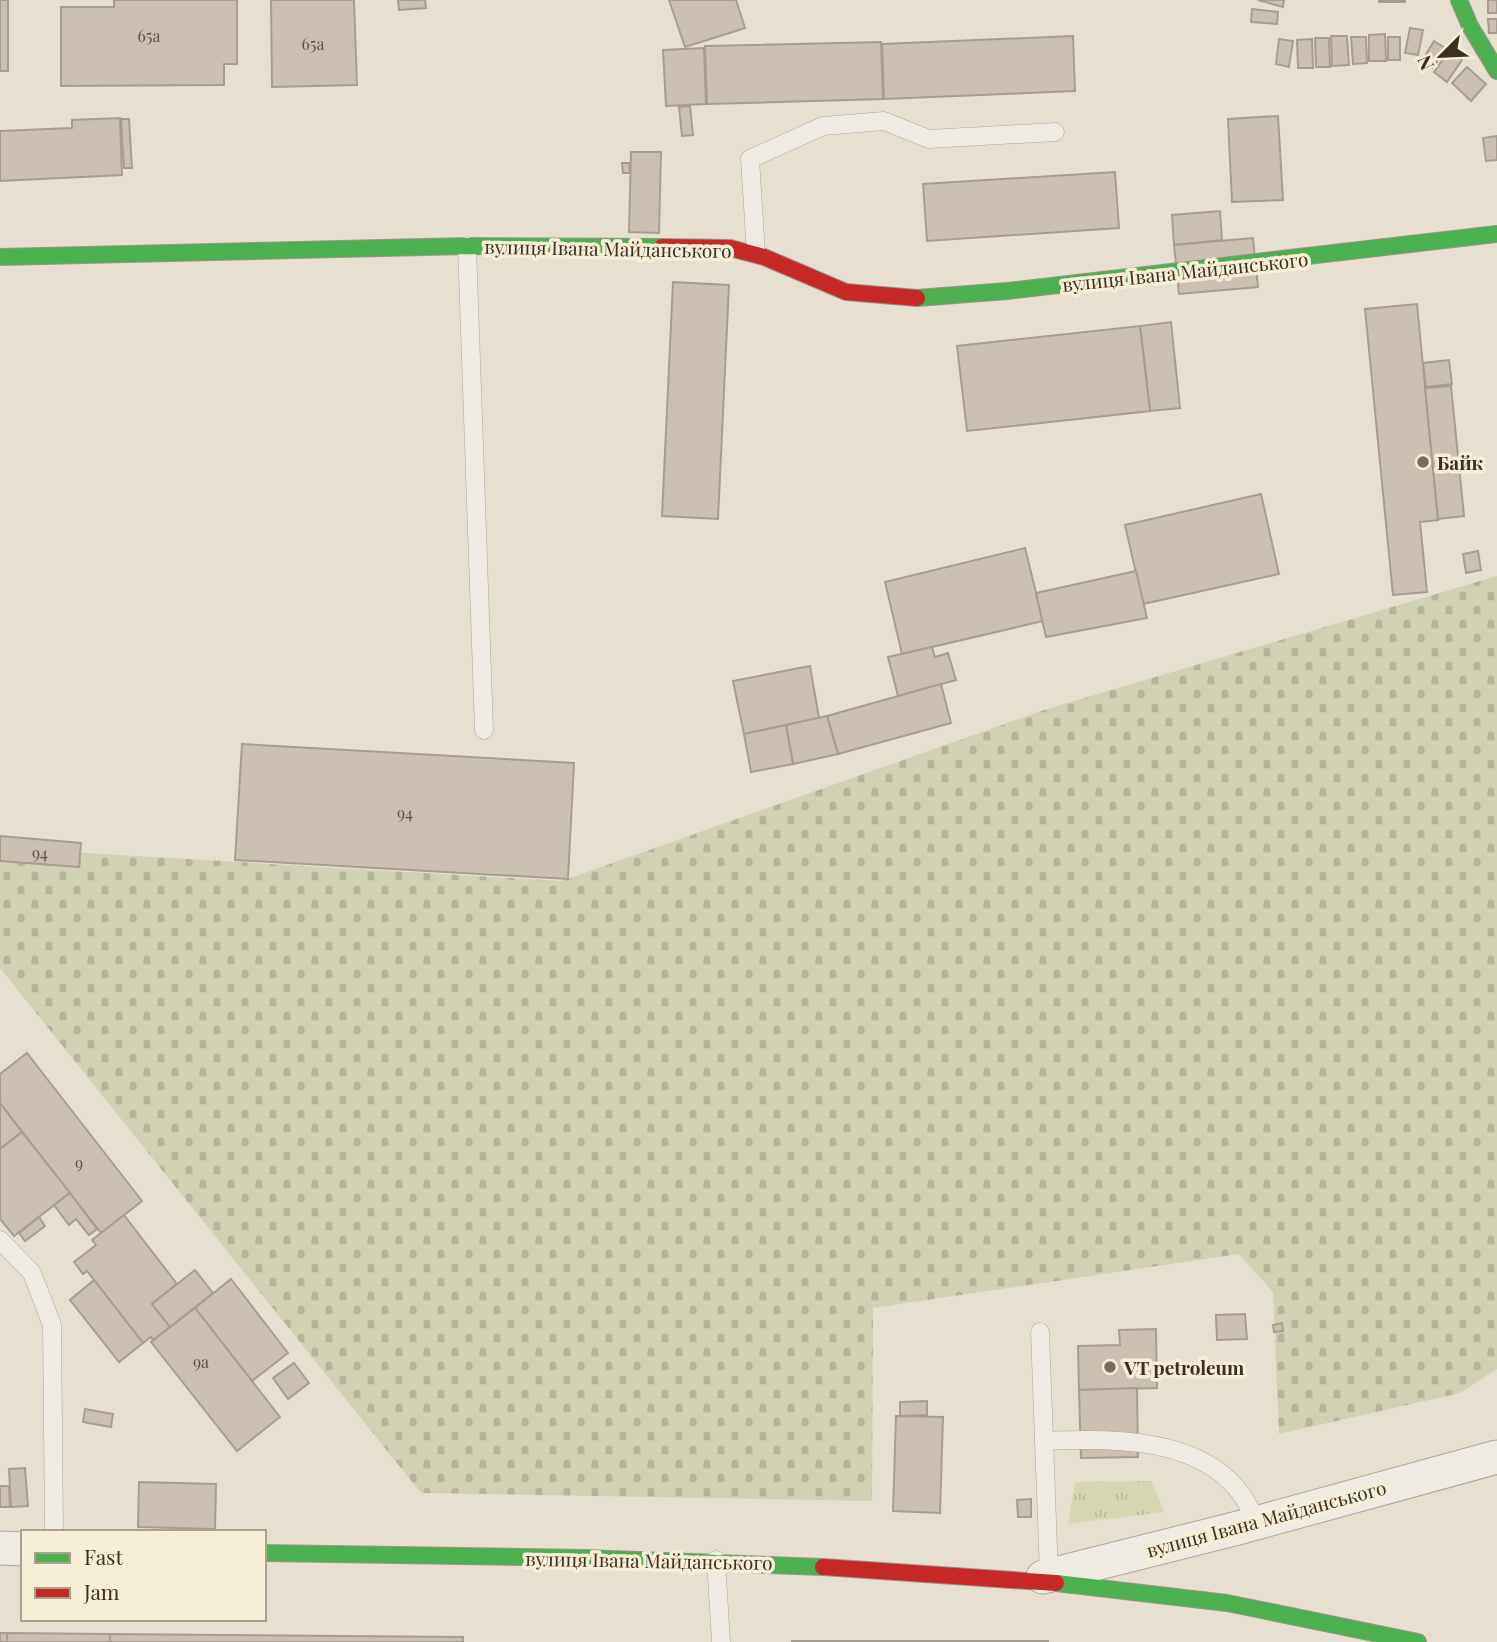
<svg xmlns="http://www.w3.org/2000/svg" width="1497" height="1642" font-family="'Playfair Display',serif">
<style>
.grass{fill:url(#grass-tufts)}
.cemetery{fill:url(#cemetery-stones)}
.building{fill:#cbbfb2;stroke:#a89c90;stroke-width:2}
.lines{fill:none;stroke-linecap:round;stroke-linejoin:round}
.lane-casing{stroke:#ada599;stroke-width:19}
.street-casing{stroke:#ada599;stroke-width:35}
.fast-casing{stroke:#9c958a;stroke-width:18}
.jam-casing{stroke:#9c958a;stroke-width:18}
.lane{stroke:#efebe3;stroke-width:18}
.street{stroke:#efebe3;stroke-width:33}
.fast{stroke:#4caf50;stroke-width:16}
.jam{stroke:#c62828;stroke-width:16}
.poi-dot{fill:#786c5e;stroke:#f7eed8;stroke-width:2.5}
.labels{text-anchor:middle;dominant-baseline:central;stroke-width:7;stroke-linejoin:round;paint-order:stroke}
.number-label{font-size:16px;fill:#605244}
.street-label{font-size:19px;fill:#3d2e20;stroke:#f7eed8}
.poi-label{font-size:19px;font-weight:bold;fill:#3d2e20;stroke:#f7eed8;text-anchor:start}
</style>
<defs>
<pattern id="grass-tufts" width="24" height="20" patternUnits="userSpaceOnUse" patternTransform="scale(1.75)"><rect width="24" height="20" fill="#d6d7b3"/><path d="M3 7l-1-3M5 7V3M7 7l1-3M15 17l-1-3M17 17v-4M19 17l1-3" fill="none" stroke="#b9b99a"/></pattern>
<pattern id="cemetery-stones" width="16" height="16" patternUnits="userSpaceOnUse" patternTransform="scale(1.75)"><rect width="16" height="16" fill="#d1d1b3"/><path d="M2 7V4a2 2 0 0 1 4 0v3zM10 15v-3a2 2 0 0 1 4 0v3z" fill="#b4b49a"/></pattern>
</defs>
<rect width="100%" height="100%" fill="#e7e0d1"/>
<path class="grass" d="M1152,1481l12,31 -96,12 7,-42z"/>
<path class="cemetery" d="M1497,576v793l-37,24 -181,41 -6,-142 -34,-38 -366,54 -1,193 -451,-8 -421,-525v-120l562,33 482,-171z"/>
<g class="building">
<rect x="0" y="0" width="8" height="71"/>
<path d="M114,0h123v64h-13v21l-163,1v-79h53z"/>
<path d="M271,0h83l3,85 -85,2z"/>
<path d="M398,0h27l1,8 -27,2z"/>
<path d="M669,0h67l9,28 -60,19z"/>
<path d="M1258,0h26l-1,7z"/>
<rect x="1379" y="0" width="26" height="2"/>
<rect x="1488" y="0" width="9" height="13"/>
<path d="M1252,9l26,3 -1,12 -26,-2z"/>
<path d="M1488,19h9v14h-8z"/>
<path d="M1410,28l13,2 -5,25 -13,-2z"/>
<path d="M1385,34l1,27h-17v-26z"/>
<path d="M1073,36l2,55 -191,8 -2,-55z"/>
<path d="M1331,36h16l2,29 -17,1z"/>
<path d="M1351,37h15l1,26 -14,1z"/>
<rect x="1388" y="37" width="12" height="23"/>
<path d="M1315,38h14l1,29h-14z"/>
<path d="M1279,39l14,2 -4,26 -13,-3z"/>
<path d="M1312,39l1,29h-15l-1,-28z"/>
<path d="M1434,41l11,7 -12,20 -11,-7z"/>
<path d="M881,42l2,57 -176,5 -2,-58z"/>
<path d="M704,48l2,56 -40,2 -3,-56z"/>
<path d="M1449,51l13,9 -15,22 -13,-10z"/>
<path d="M1467,67l19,17 -15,17 -19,-18z"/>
<path d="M690,106l3,29 -11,1 -3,-29z"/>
<path d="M1278,116l5,84 -51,2 -4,-83z"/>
<path d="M120,118l2,57 -122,6v-50l72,-3v-8z"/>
<path d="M121,119h8l3,49h-8z"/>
<path d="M1497,136v24l-11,1 -3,-23z"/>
<path d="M631,152h30l-2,81 -30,-1z"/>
<path d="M622,163h7l1,10h-7z"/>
<path d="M1115,172l4,56 -192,13 -4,-57z"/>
<path d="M1220,211l2,29 -48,5 -2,-30z"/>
<path d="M1253,238l5,49 -79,7 -5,-49z"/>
<path d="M673,282l56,3 -11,234 -56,-3z"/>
<path d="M1417,304l21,216 -18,2 7,70 -34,3 -28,-286z"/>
<path d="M1171,322l9,86 -30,3 -10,-85z"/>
<path d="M1140,326l10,85 -183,20 -10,-85z"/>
<path d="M1449,360l3,24 -26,3 -3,-24z"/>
<path d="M1451,386l13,130 -26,3 -13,-131z"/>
<path d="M1261,494l18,80 -136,30 -18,-79z"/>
<path d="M1025,548l18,73 -141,33 -17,-72z"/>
<path d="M1478,551l3,19 -15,3 -3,-19z"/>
<path d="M1136,571l11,47 -101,19 -10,-44z"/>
<path d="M932,647l3,10 13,-4 8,27 -58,16 -10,-39z"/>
<path d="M810,666l9,52 -75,16 -11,-53z"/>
<path d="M941,684l10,39 -113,31 -11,-38z"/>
<path d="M827,716l11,38 -45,10 -7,-39z"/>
<path d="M786,725l7,39 -42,8 -7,-38z"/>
<path d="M242,744l332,19 -6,116 -333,-19z"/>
<path d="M0,836l81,7 -2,24 -79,-6z"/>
<path d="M27,1053l115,148 -41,32 -101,-130v-29z"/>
<path d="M0,1103l22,29 -22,17z"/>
<path d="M22,1132l48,61 -56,43 -14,-17v-70z"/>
<path d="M70,1193l27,36 -8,6 -13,-16 -7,6 -15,-20z"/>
<path d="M124,1215l53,69 -25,20 18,23 -17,13 -2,-3 -8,6 -56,-72 -4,3 -9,-12 22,-17 -4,-5z"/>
<path d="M39,1217l6,9 -20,15 -6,-8z"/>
<path d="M195,1270l18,23 -43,34 -18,-23z"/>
<path d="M231,1279l57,74 -36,28 -57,-73z"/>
<path d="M94,1280l49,63 -24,19 -49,-62z"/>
<path d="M195,1308l85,109 -43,34 -86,-109z"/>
<path d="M1245,1314l2,25 -30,1 -1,-25z"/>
<path d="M1282,1323l1,8 -9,1 -1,-7z"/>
<path d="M1156,1329l1,59 -78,2 -1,-44 42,-1 -1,-15z"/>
<path d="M294,1363l15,20 -21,16 -15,-21z"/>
<path d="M1137,1388l1,69 -57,1 -2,-68z"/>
<path d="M927,1401v14l-27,1v-14z"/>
<path d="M85,1409l28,5 -2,13 -28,-5z"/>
<path d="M896,1416l47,1 -3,96 -47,-2z"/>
<path d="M25,1468l3,38 -17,1 -2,-38z"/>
<path d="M139,1482l77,2 -1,45 -77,-2z"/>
<path d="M0,1486h9l1,21h-10z"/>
<path d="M1031,1499v18h-13l-1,-17z"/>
<rect x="0" y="1633" width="7" height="9"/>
<path d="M7,1633l103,1v8h-103z"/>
<path d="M110,1634l353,3v5h-353z"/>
<rect x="792" y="1641" width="256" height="1"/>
</g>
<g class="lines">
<g class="lane-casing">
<g id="lane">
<path d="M467,246l17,484"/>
<path d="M756,253l-6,-94 73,-33 61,-5 45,18 126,-7"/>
<path d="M0,1240l32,33 20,52 2,207"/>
<path d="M1040,1332l9,243"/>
<path d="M1044,1441c76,-3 182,-5 212,82"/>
<path d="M716,1560l5,82"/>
</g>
</g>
<g class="street-casing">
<g id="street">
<path d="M0,1548l23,1"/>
<path d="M1043,1577l195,-49 259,-71"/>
</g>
</g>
<g class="fast-casing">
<g id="fast">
<path d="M1459,0l11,26 27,45"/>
<path d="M0,257l467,-11 195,1"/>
<path d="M917,298l90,-7 490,-57"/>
<path d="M264,1553l321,5 238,9"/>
<path d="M1056,1583l171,20 191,39"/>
</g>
</g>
<g class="jam-casing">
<g id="jam">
<path d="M662,247l68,1 34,9 82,35 71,6"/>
<path d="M823,1567l233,16"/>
</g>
</g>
<use href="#lane" class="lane"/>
<use href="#street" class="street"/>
<use href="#fast" class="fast"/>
<use href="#jam" class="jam"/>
</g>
<g class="poi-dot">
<circle cx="1423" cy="462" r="7"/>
<circle cx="1110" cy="1367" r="7"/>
</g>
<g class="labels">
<g class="number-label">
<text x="149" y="35">65а</text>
<text x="313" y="43">65а</text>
<text x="405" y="812">94</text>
<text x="40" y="852">94</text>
<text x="79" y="1162">9</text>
<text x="201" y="1361">9а</text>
</g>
<g class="street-label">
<text transform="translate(608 248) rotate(1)">вулиця Івана Майданського</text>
<text transform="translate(1185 271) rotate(-6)">вулиця Івана Майданського</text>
<text transform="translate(1266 1518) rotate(-15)">вулиця Івана Майданського</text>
<text transform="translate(649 1560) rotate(1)">вулиця Івана Майданського</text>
</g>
<g class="poi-label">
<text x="1437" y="462">Байк</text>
<text x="1124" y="1367">VT petroleum</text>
</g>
</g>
<rect x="21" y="1530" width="245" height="91" fill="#f7eed8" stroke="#ada18e" stroke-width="2"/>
<rect x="35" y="1553" width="35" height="10" fill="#4caf50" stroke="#ada18e" stroke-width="2"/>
<text x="84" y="1565" font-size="21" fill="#3d2e20">Fast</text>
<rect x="35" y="1588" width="35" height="10" fill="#c62828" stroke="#ada18e" stroke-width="2"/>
<text x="84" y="1600" font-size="21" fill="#3d2e20">Jam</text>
<g transform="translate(1441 56) rotate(246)" stroke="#f7eed8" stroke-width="5" paint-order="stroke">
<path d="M0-5L12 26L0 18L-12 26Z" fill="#3d2e20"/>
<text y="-10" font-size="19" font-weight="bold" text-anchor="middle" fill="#3d2e20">N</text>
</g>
</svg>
